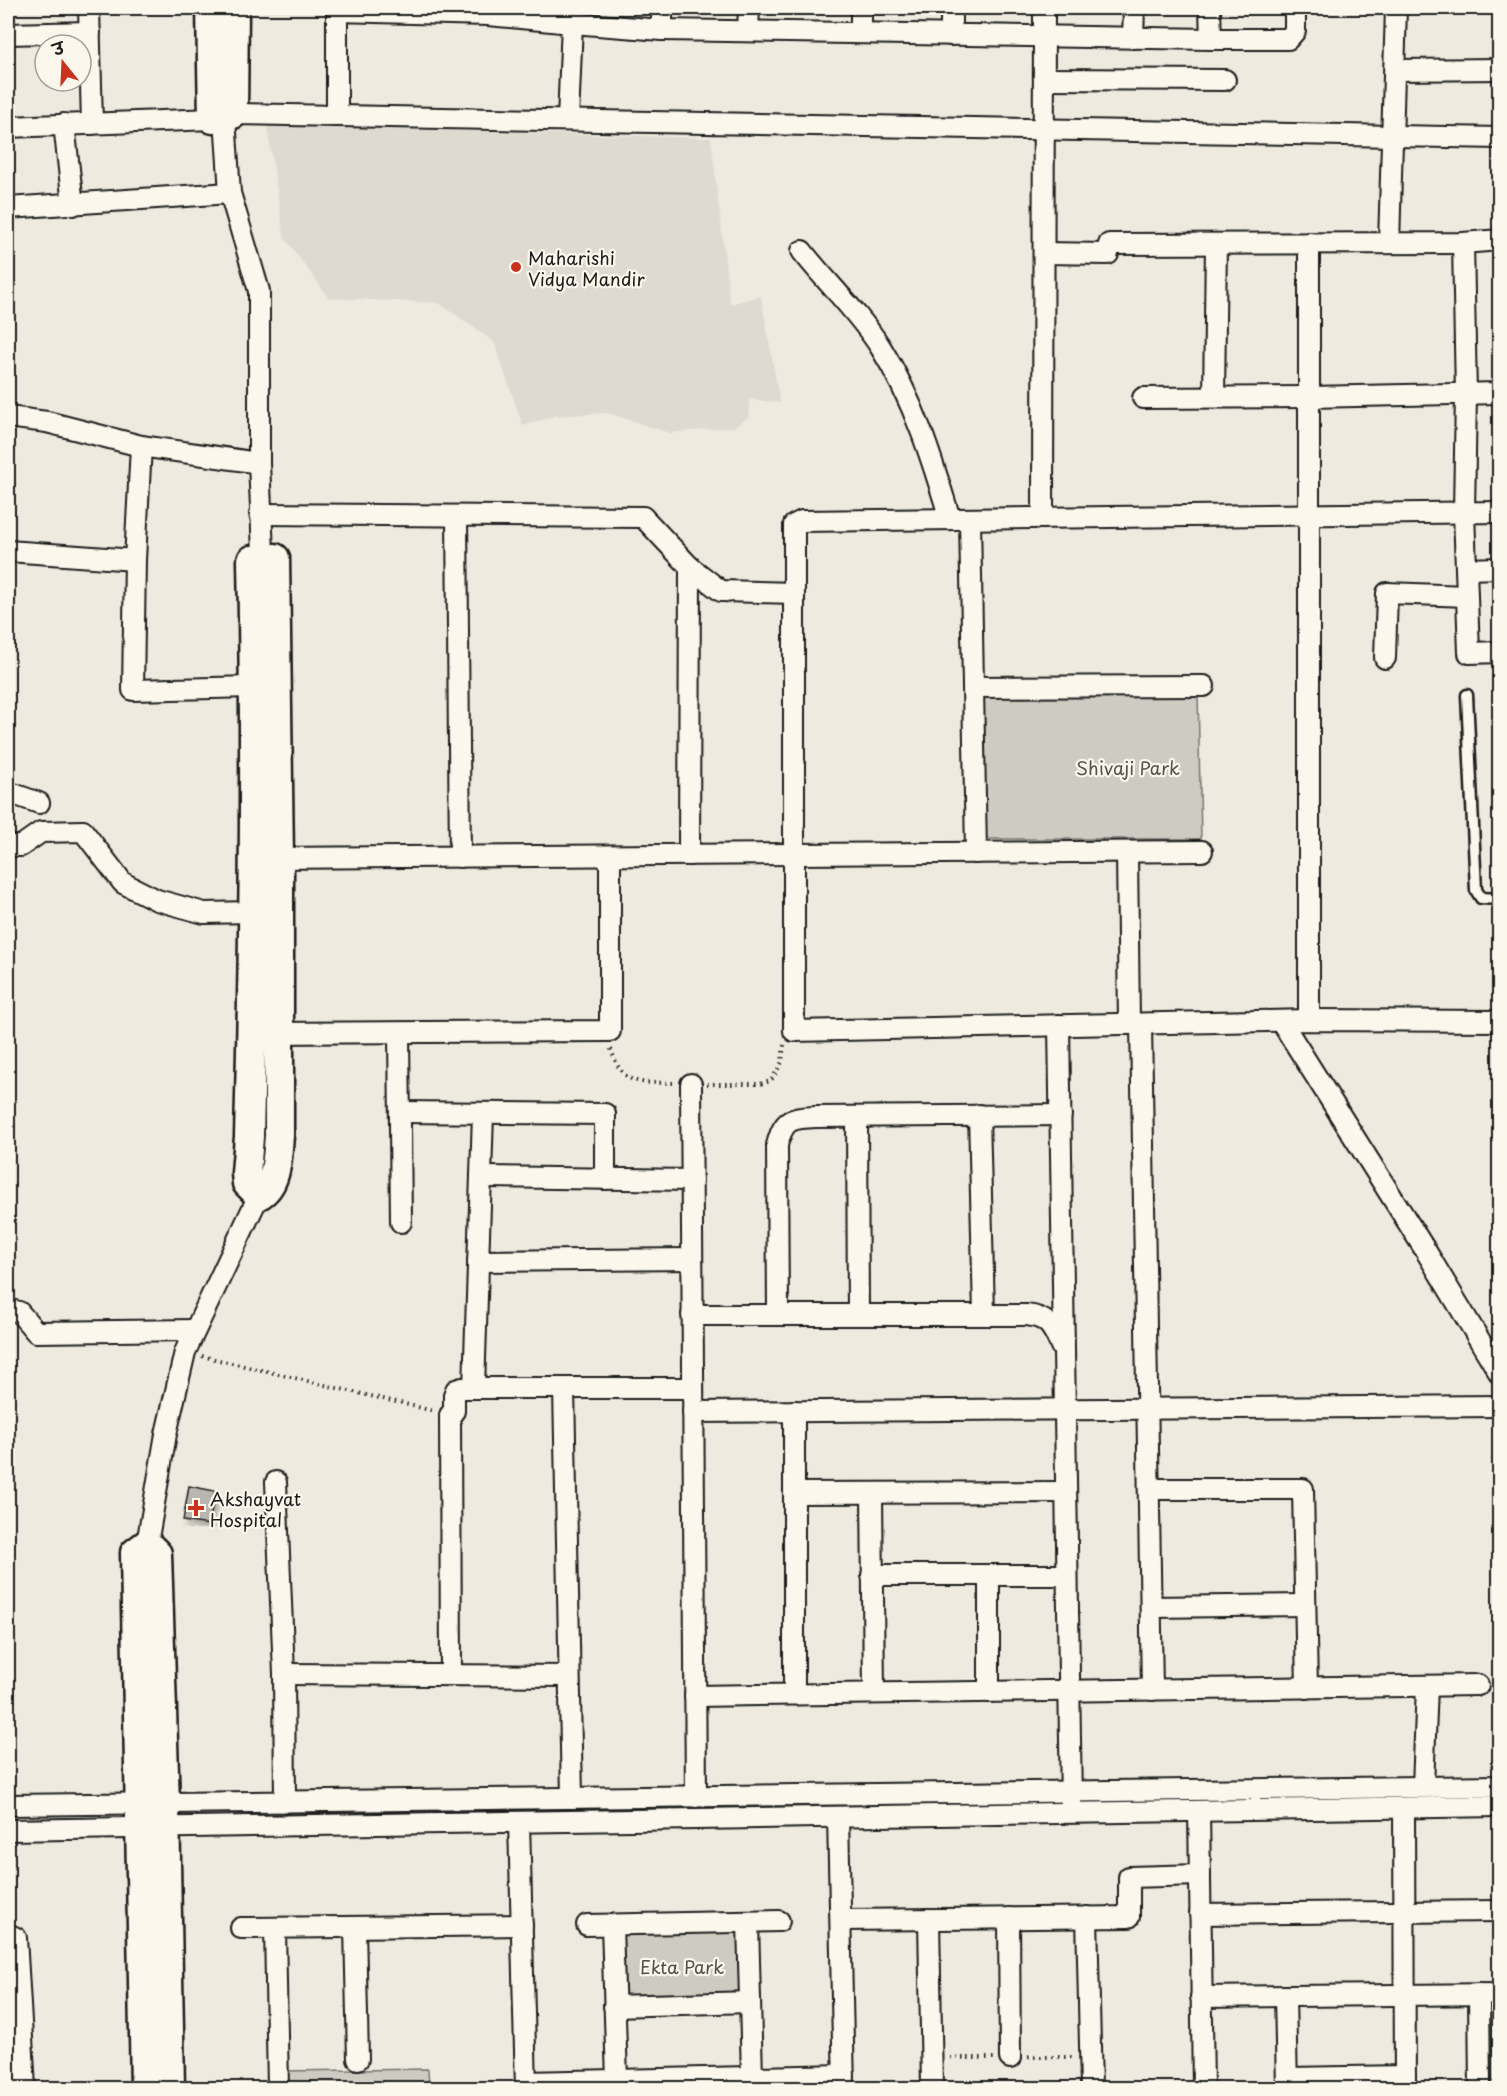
<svg xmlns="http://www.w3.org/2000/svg" width="1507" height="2096" font-family="'Playpen Sans','Playpen Sans Deva',sans-serif">
<style>
.built{fill:#dedad1}
.green{fill:#ceccc2;stroke:#75746f;stroke-width:1.5}
.building{fill:#b9b6af;stroke:#1c1c1c;stroke-width:1.5;filter:url(#shadow)}
.lines{fill:none;stroke-linecap:round;stroke-linejoin:round}
.lane-casing{stroke:#1c1c1c;stroke-width:15}
.street-casing{stroke:#1c1c1c;stroke-width:24}
.secondary-casing{stroke:#1c1c1c;stroke-width:33}
.path{stroke:#1c1c1c;stroke-width:4;stroke-dasharray:1.5 4.5;stroke-linecap:butt}
.lane{stroke:#fbf7ec;stroke-width:10}
.street{stroke:#fbf7ec;stroke-width:20}
.secondary{stroke:#fbf7ec;stroke-width:28}
.poi-dot{fill:#c8321e;stroke:#fbf7ec;stroke-width:2}
.labels{text-anchor:middle;dominant-baseline:central;stroke-width:4.5;stroke-linejoin:round;paint-order:stroke}
.poi-label{font-size:18px;fill:#1c1c1c;stroke:#fbf7ec;text-anchor:start}
.park-label{font-size:18px;fill:#51514e;stroke:#fbf7ec}
</style>
<defs>
<filter id="shadow"><feDropShadow dx="3.5" dy="6" stdDeviation="3" flood-color="#0004"/></filter>
</defs>
<rect width="100%" height="100%" fill="#eeeadf"/>
<filter id="ink" filterUnits="userSpaceOnUse"><feTurbulence type="fractalNoise" baseFrequency=".0167" numOctaves="2"/><feDisplacementMap in="SourceGraphic" scale="12" xChannelSelector="R" yChannelSelector="G"/><feConvolveMatrix kernelMatrix="1 2 1 2 8 2 1 2 1" color-interpolation-filters="sRGB"/></filter>
<g filter="url(#ink)">
<path class="built" d="M267,125l444,13 19,166 31,-8 19,107 -31,-4 1,17 -16,11 -65,6 -61,-20 -54,3 -31,10 -29,-84 -55,-39 -110,-5 -45,-61z"/>
<g class="green">
<path d="M1198,694l3,145h-218l-2,-143z"/>
<path d="M742,1930l1,69 -121,3 -1,-70z"/>
<path d="M1488,2005h11v83h-9z"/>
<path d="M428,2069l1,19h-144v-17z"/>
</g>
<path class="building" d="M189,1486l26,5 -6,34 -26,-4z"/>
<g class="lines">
<g class="lane-casing">
<path id="lane" d="M1467,695l9,195 5,8 19,1"/>
</g>
<g class="street-casing">
<g id="street">
<path d="M89,8l3,116"/>
<path d="M337,8v108"/>
<path d="M571,8l1,15 90,7 549,9h77l7,-8v-23"/>
<path d="M951,8v27"/>
<path d="M1210,8l1,31"/>
<path d="M337,11l151,4 84,8 -4,97"/>
<path d="M662,30v-22"/>
<path d="M748,31l1,-23"/>
<path d="M861,33v-25"/>
<path d="M8,34l82,-2"/>
<path d="M1133,38l1,-30"/>
<path d="M1396,70l104,-1"/>
<path d="M1044,79l181,1"/>
<path d="M225,118l5,75 29,98v172l4,89"/>
<path d="M64,124l9,81"/>
<path d="M8,127l205,-8 20,-5 1267,24"/>
<path d="M8,208l222,-15"/>
<path d="M1309,243v777"/>
<path d="M1389,243l7,-235"/>
<path d="M1463,243l3,151 -2,118 5,141 31,-1"/>
<path d="M802,251c25,32 57,62 79,97 33,53 51,111 69,171"/>
<path d="M1044,253l64,1 1,-10 354,-1 37,-3"/>
<path d="M1214,397l2,-153"/>
<path d="M1143,398l166,-1 191,-4"/>
<path d="M8,417l39,5 94,24 118,17"/>
<path d="M141,446l-6,114 -2,130 121,-3"/>
<path d="M1500,512l-698,9 -8,4v506l515,-11 191,1"/>
<path d="M260,514l383,3 47,50 31,24 73,2"/>
<path d="M457,516l3,341"/>
<path d="M1043,518l1,-510"/>
<path d="M970,519l6,334"/>
<path d="M8,551l127,9"/>
<path d="M1466,569l34,-1"/>
<path d="M1385,658l2,-65 80,3"/>
<path d="M973,687l231,-1"/>
<path d="M8,792l31,11"/>
<path d="M8,846h13l20,-14 42,-1 40,52 34,17 47,13 50,-1"/>
<path d="M1127,852l2,172"/>
<path d="M689,855l1,-288"/>
<path d="M268,858l934,-7"/>
<path d="M1281,1021l143,227 76,126"/>
<path d="M1141,1024l11,666"/>
<path d="M1059,1025l12,779"/>
<path d="M266,1033l344,-2v-175"/>
<path d="M399,1033l2,189"/>
<path d="M691,1084l5,713"/>
<path d="M400,1112l205,2v65"/>
<path d="M979,1115l5,199"/>
<path d="M857,1117l1,197"/>
<path d="M482,1177l210,3"/>
<path d="M478,1261l214,-2"/>
<path d="M8,1309l11,3 17,20 159,-2"/>
<path d="M778,1314l-1,-169c7,-26 13,-27 39,-28l245,-2"/>
<path d="M692,1315h334c23,2 27,13 36,33"/>
<path d="M474,1388l9,-274"/>
<path d="M564,1388l8,410"/>
<path d="M693,1412l807,-6"/>
<path d="M276,1482l8,192 1,128"/>
<path d="M1149,1489h154l4,199"/>
<path d="M794,1493l272,-1"/>
<path d="M872,1493l2,200"/>
<path d="M147,1544l19,-110 19,-82 74,-157"/>
<path d="M872,1575h195"/>
<path d="M989,1575v117"/>
<path d="M1151,1607l153,-2"/>
<path d="M284,1674l285,2"/>
<path d="M451,1675l-1,-260 4,-4v-16l2,-5 6,-2h231"/>
<path d="M794,1694v-283"/>
<path d="M695,1696l783,-11"/>
<path d="M1423,1787l4,-101"/>
<path d="M8,1805l1492,-19"/>
<path d="M1404,1808l1,280"/>
<path d="M1199,1811l4,277"/>
<path d="M838,1817l6,271"/>
<path d="M519,1822l7,266"/>
<path d="M8,1830l1492,-24"/>
<path d="M1200,1914l300,-3"/>
<path d="M1087,1917l4,171"/>
<path d="M1009,1918l1,140"/>
<path d="M929,1919l3,169"/>
<path d="M841,1920l288,-3v-40l71,-2"/>
<path d="M748,1922l4,155"/>
<path d="M587,1925l192,-4"/>
<path d="M612,1925l5,155"/>
<path d="M355,1927l3,132"/>
<path d="M241,1928l281,-3"/>
<path d="M275,1928l3,160"/>
<path d="M8,1934l8,4 9,150"/>
<path d="M1479,1994l1,94"/>
<path d="M1285,1996l2,92"/>
<path d="M1201,1997l299,-3"/>
<path d="M614,2006l136,-4"/>
<path d="M1287,2078l118,-2"/>
<path d="M526,2082l318,-7"/>
</g>
</g>
<g class="secondary-casing">
<g id="secondary">
<path d="M211,8l2,111"/>
<path d="M233,114l1,-106"/>
<path d="M252,560c4,192 2,385 -3,577l-3,36 1,10 12,12c19,-11 18,-39 20,-59v-278l-4,-300"/>
<path d="M145,2088l-10,-535 12,-9 10,10 8,250 5,284"/>
</g>
</g>
<g class="path">
<path d="M611,1049c12,39 29,33 64,34"/>
<path d="M707,1084h53l11,-3 11,-19 2,-17"/>
<path d="M202,1356l232,55"/>
<path d="M1028,2057h44"/>
<path d="M950,2058h44"/>
</g>
<use href="#lane" class="lane"/>
<use href="#street" class="street"/>
<use href="#secondary" class="secondary"/>
</g>
</g>
<g class="poi-dot">
<circle cx="516" cy="267" r="6"/>
<path d="M193 1499h6v6h6v6h-6v6h-6v-6h-6v-6h6z"/>
</g>
<g class="labels">
<g class="poi-label">
<text x="528" y="257">Maharishi<tspan x="528" dy="21">Vidya Mandir</tspan></text>
<text x="210" y="1498">Akshayvat<tspan x="210" dy="21">Hospital</tspan></text>
</g>
<g class="park-label">
<text x="1128" y="767">Shivaji Park</text>
<text x="682" y="1966">Ekta Park</text>
</g>
</g>
<rect width="1507" height="2096" fill="none" stroke="#fbf7ec" stroke-width="30"/>
<rect x="15" y="15" width="1477" height="2066" fill="none" stroke="#1c1c1c" stroke-width="2" filter="url(#ink)"/>
<g transform="translate(63 63) rotate(342)"><circle r="28" fill="#fbf7ec" stroke="#a29f99" stroke-width="1.5"/>
<path d="M0-4.5L10 22L0 15L-10 22Z" fill="#c8321e"/>
<text y="-9" font-size="16" font-weight="bold" text-anchor="middle" fill="#1c1c1c">उ</text>
</g>
</svg>
